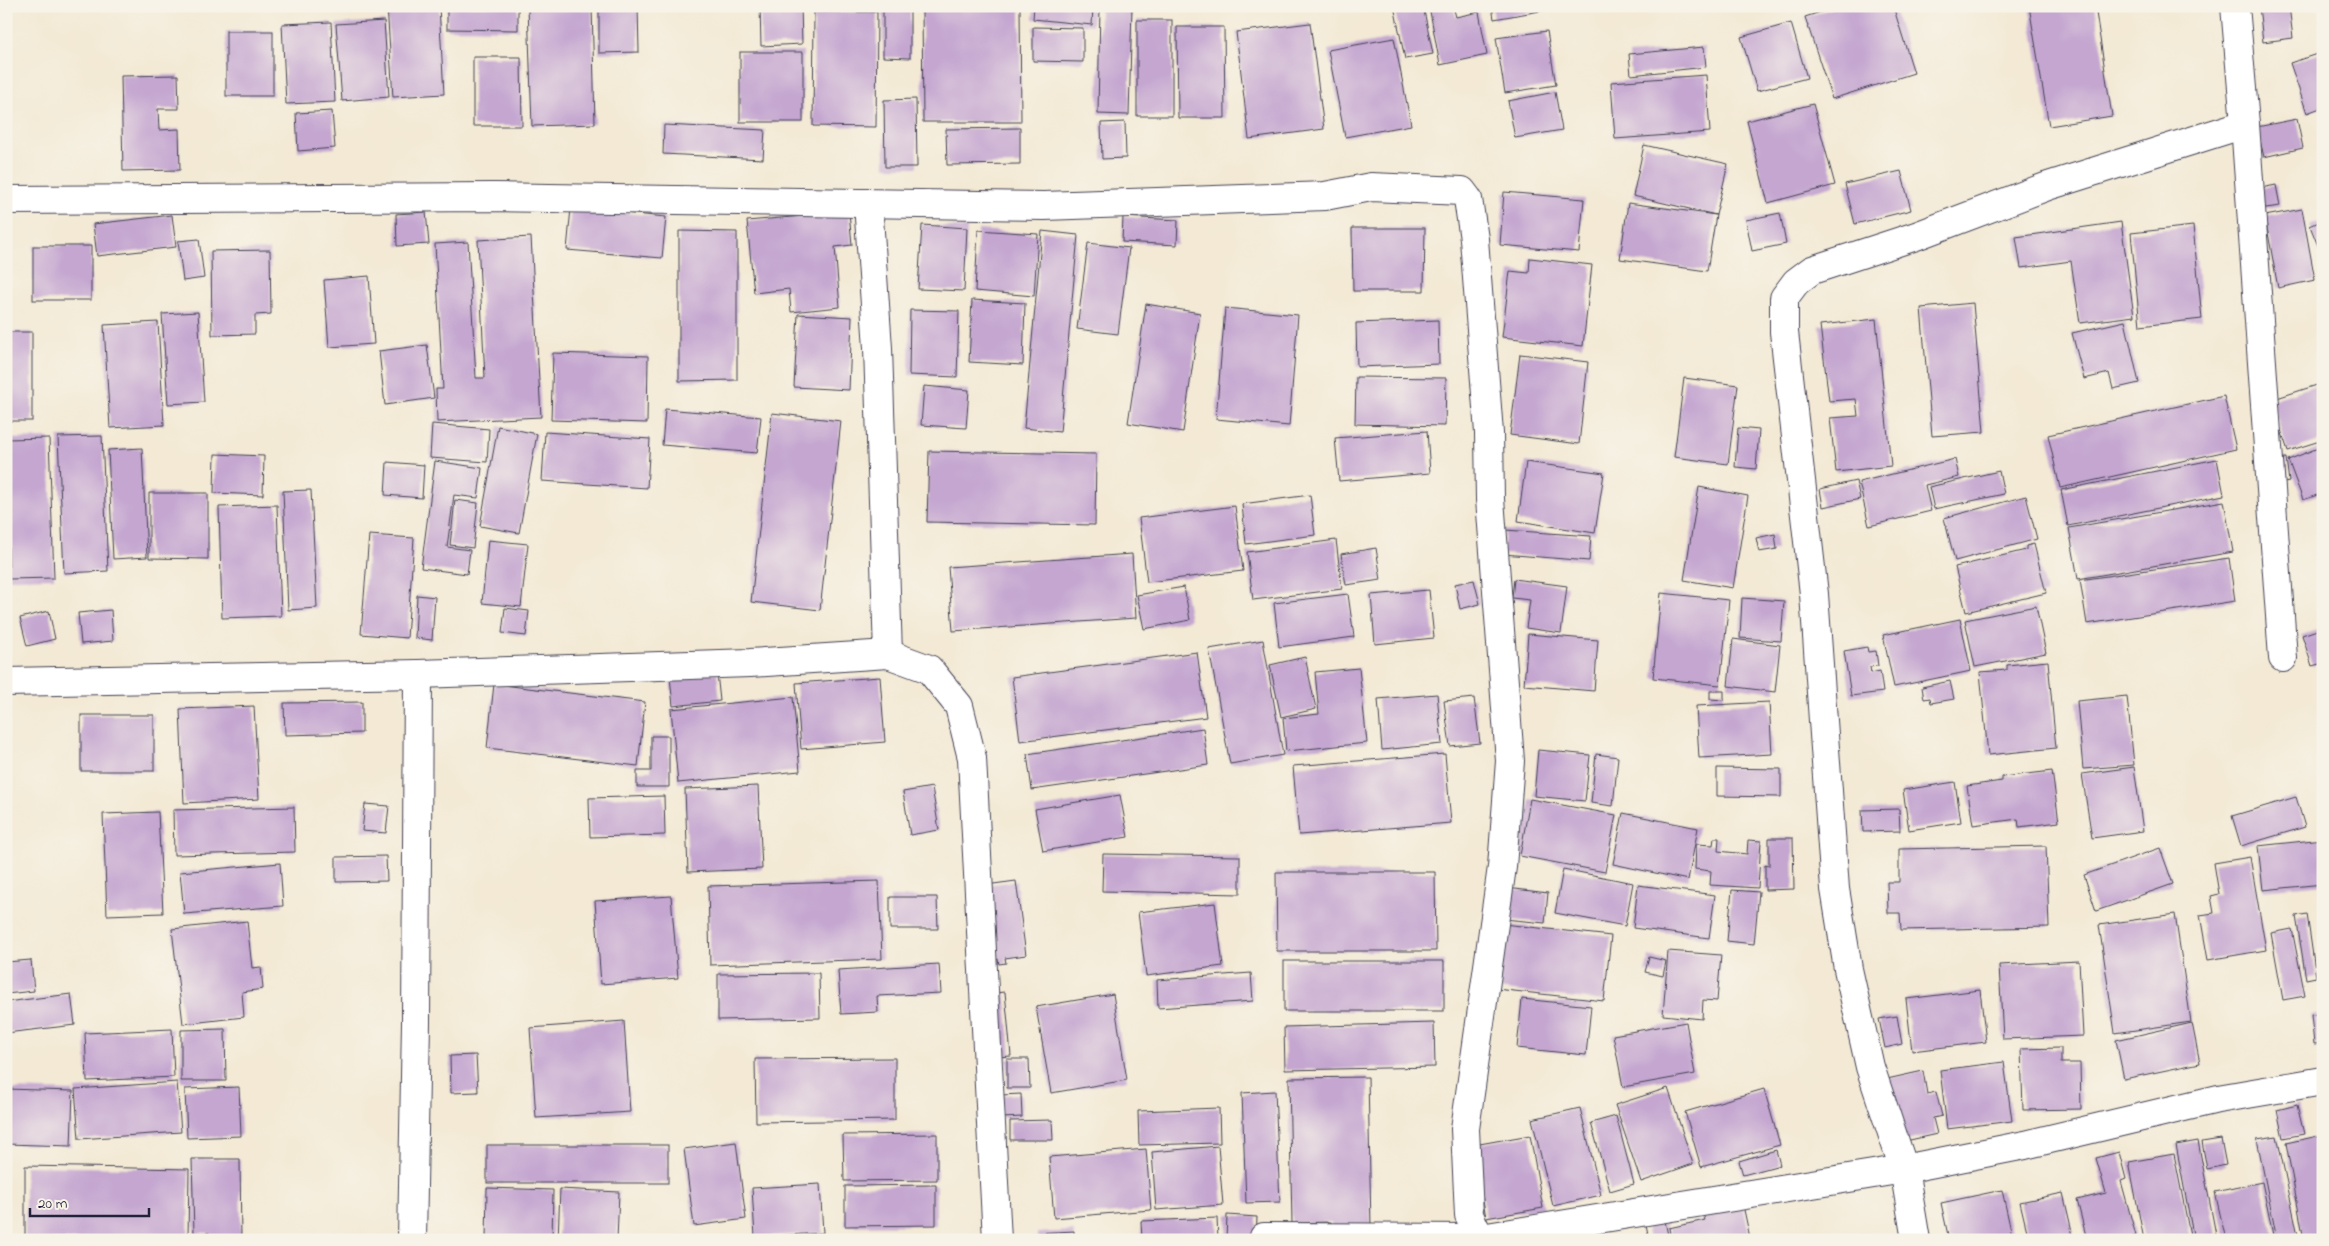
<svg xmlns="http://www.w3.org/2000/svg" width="2329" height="1246" font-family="'Indie Flower',sans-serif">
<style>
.building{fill:#c4a6d0}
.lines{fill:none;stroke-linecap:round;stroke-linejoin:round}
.minor-casing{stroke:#414052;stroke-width:30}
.minor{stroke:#fff;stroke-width:28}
</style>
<rect width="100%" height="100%" fill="#f7f3e8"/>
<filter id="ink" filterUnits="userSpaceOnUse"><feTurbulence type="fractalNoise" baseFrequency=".02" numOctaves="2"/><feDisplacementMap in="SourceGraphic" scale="10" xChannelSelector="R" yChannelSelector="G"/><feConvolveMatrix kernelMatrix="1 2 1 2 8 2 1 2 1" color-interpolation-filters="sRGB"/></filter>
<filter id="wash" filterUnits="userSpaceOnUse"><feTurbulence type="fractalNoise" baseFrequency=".0096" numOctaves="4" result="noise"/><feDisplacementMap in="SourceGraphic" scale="20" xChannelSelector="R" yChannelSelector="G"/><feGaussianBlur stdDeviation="1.12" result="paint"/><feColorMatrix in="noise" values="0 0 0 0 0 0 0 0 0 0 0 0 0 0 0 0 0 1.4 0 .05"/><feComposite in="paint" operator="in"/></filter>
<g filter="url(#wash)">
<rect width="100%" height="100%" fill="#f3e9d4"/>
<g id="blocks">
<g class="building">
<path d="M387,6h52l5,88 -51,3z"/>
<path d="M447,6h71v24l-71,-1z"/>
<path d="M528,6h64l3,118 -63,2z"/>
<path d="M599,6h39l1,46 -40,1z"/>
<path d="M760,6h41l1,38 -41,2z"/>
<path d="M883,6h27v52l-27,-1z"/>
<path d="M922,6h98l1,116h-98z"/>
<path d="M1034,6h59l-1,19 -59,-6z"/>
<path d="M1100,6h32l-3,109 -31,-1z"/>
<path d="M1394,6h29l10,48 -28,5z"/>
<path d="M1429,6h24l3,11 23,-5 8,43 -47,10z"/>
<path d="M1492,6h53l1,4 -52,9z"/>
<path d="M1839,6h54l21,67 -82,26 -27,-82z"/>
<path d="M2029,6h66l17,110 -63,10z"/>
<path d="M2259,6h30l4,32 -30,4z"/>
<path d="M814,12h63l-1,115 -63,-1z"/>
<rect x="1137" y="20" width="35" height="96"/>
<path d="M384,21l5,76 -47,4 -6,-77z"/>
<path d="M331,22l4,80 -49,2 -4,-80z"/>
<path d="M1310,23l14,106 -75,10 -13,-107z"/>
<path d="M1791,23l16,55 -50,13 -16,-54z"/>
<path d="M1033,27l50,1v34l-50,-1z"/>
<path d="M1177,27h47l1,91h-47z"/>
<rect x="226" y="31" width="47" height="65"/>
<path d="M1547,31l9,54 -51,8 -9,-55z"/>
<path d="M1394,38l17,87 -66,12 -17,-87z"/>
<path d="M1704,47l2,20 -75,8 -2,-21z"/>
<rect x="740" y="52" width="63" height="70"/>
<path d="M2323,52v55l-16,6 -17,-50z"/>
<path d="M473,57h48l1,69h-49z"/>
<path d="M178,75l1,34h-21l1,21 20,-1 1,41 -57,1 -2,-95z"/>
<path d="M1706,75l4,57 -95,7 -4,-57z"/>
<path d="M1555,92l7,38 -47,8 -7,-37z"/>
<path d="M916,99l1,68h-32l-1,-67z"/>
<path d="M1813,104l22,81 -67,18 -21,-82z"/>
<path d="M332,111l3,37 -37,3 -2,-38z"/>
<path d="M2297,119l6,29 -39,9 -7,-30z"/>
<path d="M1125,122l1,36 -24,1 -1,-36z"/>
<path d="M664,125l101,5 -2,29 -100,-5z"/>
<path d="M1020,128v36l-73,1 -1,-36z"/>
<path d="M1644,145l84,19 -12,51 -83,-19z"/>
<path d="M1901,171l10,39 -56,14 -10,-40z"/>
<path d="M2276,185l4,21 -21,3 -3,-20z"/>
<path d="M1504,192l80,7 -5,53 -79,-7z"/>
<path d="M1628,203l88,12 -9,56 -87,-12z"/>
<path d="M571,208l95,9 -4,41 -95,-8z"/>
<path d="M2302,209l13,71 -37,8 -13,-72z"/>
<path d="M426,212l3,32 -32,2 -1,-32z"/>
<path d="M849,212l3,33 -17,2 5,60 -49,5 -2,-23 -35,4 -7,-72z"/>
<path d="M1780,213l6,31 -34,7 -6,-31z"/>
<path d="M172,215l4,32 -79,9 -4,-32z"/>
<path d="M1123,217l55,3 -1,25 -55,-3z"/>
<path d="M2323,220v38l-13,-32z"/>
<path d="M2121,222l13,94 -54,7 -9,-62 -50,7 -5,-31z"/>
<path d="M922,225l45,3 -3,63 -46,-2z"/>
<path d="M2193,226l9,93 -62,7 -9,-93z"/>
<path d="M1352,228h73l-1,63h-71z"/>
<path d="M978,230l60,4 -4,62 -59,-5z"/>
<path d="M679,231l58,1v148l-58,1z"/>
<path d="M1042,231l36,4 -18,197 -36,-4z"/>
<path d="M531,237l10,180 -104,5 -1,-33h7l-8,-145 33,-2 8,136h9l-7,-138z"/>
<path d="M199,239l5,39 -21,3 -5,-40z"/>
<path d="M1088,243l41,5 -11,86 -41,-5z"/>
<rect x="33" y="246" width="58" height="54"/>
<path d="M270,250l1,64 -16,1v19l-43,1 -1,-84z"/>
<path d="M1530,258l62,7 -9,81 -81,-9 8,-66 19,2z"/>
<path d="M369,276l5,68 -45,3 -5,-67z"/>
<path d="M972,300l53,3 -2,62 -54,-3z"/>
<path d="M1973,303l11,129 -52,4 -11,-128z"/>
<path d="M1146,304l54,9 -17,119 -55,-9z"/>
<path d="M1225,308l73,7 -9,111 -73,-7z"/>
<path d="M910,310l49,1 -2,66 -48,-2z"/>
<path d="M198,312l6,90 -36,2 -6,-90z"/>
<path d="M798,314l54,3 -3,73 -55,-3z"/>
<path d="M1876,319l15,147 -55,6 -6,-54 28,-2 -2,-17 -27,2 -9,-76z"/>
<path d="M1438,320l1,44 -82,3 -1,-44z"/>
<path d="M2125,321l14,62 -26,6 -4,-16 -25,6 -12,-46z"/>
<path d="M158,322l6,103 -54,3 -6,-103z"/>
<rect x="6" y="332" width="26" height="89"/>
<path d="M427,345l7,53 -49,7 -6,-54z"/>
<path d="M553,353l95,3 -1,67 -96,-3z"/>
<path d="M1520,354l68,8 -9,82 -69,-9z"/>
<path d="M1356,377l90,1 -1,48 -90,-2z"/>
<path d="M1684,378l54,7 -10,79 -54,-7z"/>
<path d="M2323,383v57l-35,11 -17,-51z"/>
<path d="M924,386l45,4 -3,38 -45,-3z"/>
<path d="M2224,396l12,53 -176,39 -12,-53z"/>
<path d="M665,409l96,8 -4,36 -95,-8z"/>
<path d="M772,413l69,8 -21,189 -69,-8z"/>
<path d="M432,424l57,5 -2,33 -57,-4z"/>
<path d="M498,426l39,8 -18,99 -39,-7z"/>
<path d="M1738,428l21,2 -3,39 -21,-2z"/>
<path d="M1427,431l3,42 -91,8 -4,-43z"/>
<path d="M545,432l105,7 -3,49 -105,-7z"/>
<path d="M102,436l6,135 -44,2 -6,-136z"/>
<path d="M49,438l5,140 -45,1 -3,-140z"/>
<path d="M2323,446v47l-20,7 -15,-40z"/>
<path d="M142,448l5,109 -34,2 -5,-109z"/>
<path d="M929,451l167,3 -1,71 -168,-3z"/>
<path d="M215,454l49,2 -1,39 -49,-2z"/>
<path d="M2286,458l3,24 -10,2 -3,-25z"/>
<path d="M1955,459l4,18 -34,8 6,26 -62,15 -10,-44z"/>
<path d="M2217,459l7,36 -156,31 -7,-36z"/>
<path d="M435,461l47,7 -4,30 -24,-3 -7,52 23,3 -3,24 -46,-6z"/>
<path d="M387,462l37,3 -2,33 -37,-3z"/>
<path d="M1526,462l78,11 -9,60 -77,-12z"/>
<path d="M1999,471l5,23 -70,15 -5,-22z"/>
<path d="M1856,481l4,18 -37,8 -3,-18z"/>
<path d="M1699,487l49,9 -15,92 -49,-8z"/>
<path d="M311,490l6,118 -29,2 -5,-119z"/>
<path d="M149,493h59v66l-59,-1z"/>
<path d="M1310,495l5,40 -69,9 -4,-40z"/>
<path d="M2026,496l11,43 -82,22 -11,-43z"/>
<path d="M455,500l23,3 -5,45 -23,-3z"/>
<path d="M2224,501l9,51 -155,27 -9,-51z"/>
<path d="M277,505l4,111 -59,2 -3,-111z"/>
<path d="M1235,506l8,65 -96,11 -8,-64z"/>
<path d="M1505,530l86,6 -2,25 -86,-7z"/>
<path d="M1775,534l2,15 -18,3 -3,-14z"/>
<path d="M369,535l45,3 -7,100 -46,-4z"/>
<path d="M488,540l40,4 -7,63 -39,-4z"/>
<path d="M1336,540l6,49 -89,11 -6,-48z"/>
<path d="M2034,544l12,49 -80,19 -11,-45 71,-17v-4z"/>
<path d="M1376,548l5,32 -35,5 -5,-31z"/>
<path d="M1132,554l4,64 -183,13 -5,-64z"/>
<path d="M2229,558l6,43 -148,23 -7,-44z"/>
<path d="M1514,579l53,7 -6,47 -35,-5 4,-28 -18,-2z"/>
<path d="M1474,580l6,24 -20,5 -5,-25z"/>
<path d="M1184,587l6,33 -46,9 -7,-34z"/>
<path d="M1429,590l5,48 -59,6 -4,-49z"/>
<path d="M1661,593l68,7 -9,85 -67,-7z"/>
<path d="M1348,594l6,43 -75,10 -5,-44z"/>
<path d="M417,595l18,2 -3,43 -17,-2z"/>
<path d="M1742,598l42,3 -3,40 -41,-3z"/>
<path d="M2036,606l10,47 -71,14 -10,-47z"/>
<path d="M505,608l24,3 -3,25 -24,-3z"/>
<path d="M111,610l2,31 -32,3 -3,-31z"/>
<path d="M49,611l6,28 -28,7 -7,-28z"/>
<path d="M1960,619l11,52 -77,16 -11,-52z"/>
<path d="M2323,628v35l-11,3 -10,-31z"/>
<path d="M1528,634l70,6 -4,51 -70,-6z"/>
<path d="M1733,639l47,6 -5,47 -47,-6z"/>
<path d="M1263,640l20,115 -53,9 -21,-115z"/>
<path d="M1867,647l1,5 8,-1 2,15 -8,1 1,6 9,-2 3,21 -32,4 -7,-45z"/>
<path d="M1197,652l9,65 -186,24 -8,-64z"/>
<path d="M1305,657l11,52 -35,8 -11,-52z"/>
<path d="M2048,661l8,87 -68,7 -8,-83 27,-2v-5z"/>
<path d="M1359,668l8,75 -81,8 -3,-33 36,-4 -4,-42z"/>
<path d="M717,673l3,28 -47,5 -3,-29z"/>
<path d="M880,677l5,65 -84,7 -5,-66z"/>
<path d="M1950,681l4,18 -23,4 -1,-5 -6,1 -2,-12z"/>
<path d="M494,684l151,18 -7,64 -151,-18z"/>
<path d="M1710,691h14v9l-14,-1z"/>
<path d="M1437,694l5,50 -60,6 -4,-51z"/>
<path d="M2127,696l7,69 -51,4 -6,-68z"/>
<path d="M793,697l7,74 -122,12 -7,-74z"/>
<path d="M1474,698l6,45 -30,3 -6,-45z"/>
<path d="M362,702v31l-77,2 -1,-32z"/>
<path d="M1769,702l3,52 -73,4 -3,-52z"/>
<path d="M254,706l5,93 -75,4 -4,-94z"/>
<rect x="81" y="715" width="73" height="56"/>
<path d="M1203,728l5,37 -176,25 -5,-36z"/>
<path d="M651,736h18v51h-32v-16h14z"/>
<path d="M1538,750l52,5 -5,46 -51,-5z"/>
<path d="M1445,754l6,69 -152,12 -6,-69z"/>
<path d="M1596,754l22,3 -5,49 -22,-3z"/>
<path d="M2134,767l9,64 -51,7 -10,-64z"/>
<path d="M1717,768l64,1v28l-64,-1z"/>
<path d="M2052,771l7,51 -40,5 -1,-8 -45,6 -6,-39 35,-5v-4z"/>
<path d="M1955,782l6,40 -52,8 -6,-40z"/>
<path d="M758,786l4,83 -74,3 -3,-83z"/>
<path d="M932,787l7,43 -29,5 -7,-43z"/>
<path d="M1120,795l8,42 -85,14 -8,-42z"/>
<path d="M664,796l1,39 -75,2 -1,-39z"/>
<path d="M2296,797l9,30 -64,19 -9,-30z"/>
<path d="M1530,799l86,16 -11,57 -85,-16z"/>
<path d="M365,804l24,2 -3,27 -24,-2z"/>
<path d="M294,807l1,45 -121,3 -1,-45z"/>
<path d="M1899,809l1,22 -37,1 -1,-22z"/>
<path d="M158,812l5,101 -56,2 -4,-101z"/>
<path d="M1623,813l75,15 -10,52 -75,-16z"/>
<path d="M1714,838h5l-1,13 29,3 1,-14 13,1 -3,47 -48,-3 1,-14 -16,-2 1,-25 17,1z"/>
<path d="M1769,838h24l1,51 -29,1v-25l4,1z"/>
<path d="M2323,839v45l-60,6 -5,-44z"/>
<path d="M2046,846l3,81 -148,3 -1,-17h-12l-1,-31h12v-33z"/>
<path d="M2160,848l13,36 -77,27 -12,-36z"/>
<path d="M1103,854l137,2v38l-138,-3z"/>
<path d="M386,856l1,25 -51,1v-25z"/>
<path d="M2250,857l16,93 -58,10 -8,-45 14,-2 -3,-17 8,-2 -5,-31z"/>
<path d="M280,863l3,43 -99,8 -4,-42z"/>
<path d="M1563,869l70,14 -8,43 -70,-13z"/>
<path d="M1276,872h159l1,79h-159z"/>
<path d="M879,881l3,78 -172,6 -2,-79z"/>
<path d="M1016,881l10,74 -21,3 1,5 -7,1 -1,-5 -2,1 -10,-75z"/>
<path d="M1638,885l77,10 -6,43 -76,-10z"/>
<path d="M1507,888l41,5 -3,30 -41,-4z"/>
<path d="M1732,890l27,2 -5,52 -27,-3z"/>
<path d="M671,896l7,82 -77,6 -6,-83z"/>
<path d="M890,897h47l1,32h-48z"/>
<path d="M1215,903l8,63 -77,10 -8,-64z"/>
<path d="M2175,914l16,108 -76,11 -16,-108z"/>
<path d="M2307,914l9,63 -10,2 -10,-63z"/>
<path d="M247,921l5,47 9,-1 2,22 -21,3 2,25 -61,7 -11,-95z"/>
<path d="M1503,924l108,12 -7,65 -108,-12z"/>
<path d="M2292,929l13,67 -22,4 -12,-67z"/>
<path d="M1668,951l53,4 -4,46 -14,-1 -1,19 -39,-4z"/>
<path d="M1649,957l17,4 -3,15 -18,-4z"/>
<path d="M31,960l3,31 -28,3v-32z"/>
<rect x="1284" y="961" width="160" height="50"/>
<path d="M2079,961l4,75 -80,3 -4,-74z"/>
<path d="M939,964l2,29 -64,3 1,16 -37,2 -3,-44z"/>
<path d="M819,973l1,45 -102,2v-46z"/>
<path d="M1251,973l2,28 -95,7 -1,-28z"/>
<path d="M1980,990l6,52 -74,9 -6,-52z"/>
<path d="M1005,992l6,64 -13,1 -5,-64z"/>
<path d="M71,994l4,31 -69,8v-31z"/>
<path d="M1113,994l14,86 -76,13 -15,-86z"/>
<path d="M1522,999l69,7 -5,49 -69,-7z"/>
<path d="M2323,1013v30l-9,1 -3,-29z"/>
<path d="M1897,1016l5,28 -17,4 -6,-29z"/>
<path d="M624,1021l6,91 -94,6 -6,-90z"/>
<path d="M1686,1022l9,52 -72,13 -10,-52z"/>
<path d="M1434,1023l1,44 -150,3 -1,-43z"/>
<path d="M2192,1023l8,40 -76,16 -8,-39z"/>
<path d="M172,1029l2,48 -87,4 -2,-48z"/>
<path d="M225,1029l1,52h-45v-51z"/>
<path d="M2061,1048v15h19l1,46 -58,1 -2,-61z"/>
<path d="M476,1055l2,37 -27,1 -1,-37z"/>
<path d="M895,1058v62l-139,2 -1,-63z"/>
<path d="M1007,1059h22l1,29h-23z"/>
<path d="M2004,1062l8,59 -65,8 -7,-59z"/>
<path d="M1923,1071l4,23 9,-2 6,24 -9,2 4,16 -36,8 -14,-63z"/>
<path d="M1368,1077l3,151h-39l-1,-6 -39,1 -3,-145z"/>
<path d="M177,1082l4,50 -102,7 -4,-50z"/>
<path d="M239,1087l2,49 -54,2 -2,-49z"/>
<path d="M1668,1088l25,76 -52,18 -26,-77z"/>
<path d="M6,1089l67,2 -2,55 -65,-2z"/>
<path d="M1764,1089l16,56 -79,22 -16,-55z"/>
<path d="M1275,1091l5,111 -34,1 -4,-110z"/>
<path d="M1021,1094l1,23 -20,1 -1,-23z"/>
<path d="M2297,1105l7,29 -21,4 -6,-28z"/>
<path d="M1219,1108l1,35 -81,2 -1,-34z"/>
<path d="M1580,1108l21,87 -48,11 -21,-87z"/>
<path d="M1616,1116l18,68 -24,7 -19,-68z"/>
<path d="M1052,1120l1,20h-43v-19z"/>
<path d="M937,1134v46l-93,1 -1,-46z"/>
<path d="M1530,1135l13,73 -57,10 -12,-73z"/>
<path d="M2323,1135v105h-19l-18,-97z"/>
<path d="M2277,1136l22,104h-22l-20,-101z"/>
<path d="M2221,1139l5,26 -19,4 -5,-27z"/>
<path d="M2198,1141l19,99h-23l-18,-95z"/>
<path d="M736,1142l10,77 -52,7 -10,-77z"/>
<rect x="487" y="1145" width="181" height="38"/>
<path d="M1218,1146l5,59 -67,5 -4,-58z"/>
<path d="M1146,1149l5,61 -97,8 -5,-61z"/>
<path d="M1776,1150l4,15 -37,10 -4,-14z"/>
<path d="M2119,1152l7,27 -5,2 15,55 -13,4h-36l-10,-40 29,-7 -10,-35z"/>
<path d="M2174,1154l17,86h-47l-15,-78z"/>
<path d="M192,1159h48l1,81h-32v-7h-15z"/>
<path d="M25,1166l164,3 -1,71h-163z"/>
<path d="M2262,1182l12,58h-48l-11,-48z"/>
<path d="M820,1184l3,49 -68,4 -3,-49z"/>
<path d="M936,1185v40l-91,1v-40z"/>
<path d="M487,1188l66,2 -1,50h-66z"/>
<path d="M560,1189l59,3 -2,48h-59z"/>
<path d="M2002,1190l11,50h-64l-8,-37z"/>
<path d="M2063,1193l11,47h-45l-9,-38z"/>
<path d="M1743,1205l7,33 -79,2 -2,-12 36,-8 -2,-7z"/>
<path d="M1227,1215l30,2 -1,23h-30z"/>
<path d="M1217,1218l1,22h-76l-1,-19z"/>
<path d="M1665,1221l4,19h-20l-3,-16z"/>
<path d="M1074,1231v9h-37v-7z"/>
</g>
</g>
</g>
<g filter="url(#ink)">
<use href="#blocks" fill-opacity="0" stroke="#414052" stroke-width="1"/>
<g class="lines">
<g class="minor-casing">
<g id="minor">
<path d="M2235,6l10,118 38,534"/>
<path d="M6,200l488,-3 550,9 281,-10 46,-9 91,4 6,8 6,40 15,194 1,66 20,262 -8,106 -37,262 4,86 12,25"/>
<path d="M868,203l10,145 10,306"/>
<path d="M6,682l412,-8 332,-11 138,-9 41,15 30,37 13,52 25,482"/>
<path d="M1264,1237l217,1 423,-69 121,-24 193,-46 105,-18"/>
<path d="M412,1240l4,-218 2,-348"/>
<path d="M1916,1240l-12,-71 -34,-102 -22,-98 -13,-80 -21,-295 -30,-262v-34l12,-16 16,-12 104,-34 132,-50 197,-62"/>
</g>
</g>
<use href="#minor" class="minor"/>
</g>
</g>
<rect width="2329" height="1246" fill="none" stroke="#f7f3e8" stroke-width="25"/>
<path d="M30 1208v8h119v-8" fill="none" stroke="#22223b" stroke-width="2.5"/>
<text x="38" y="1208" font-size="15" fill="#22223b" stroke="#f7f3e8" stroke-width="4" paint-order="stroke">20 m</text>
</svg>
